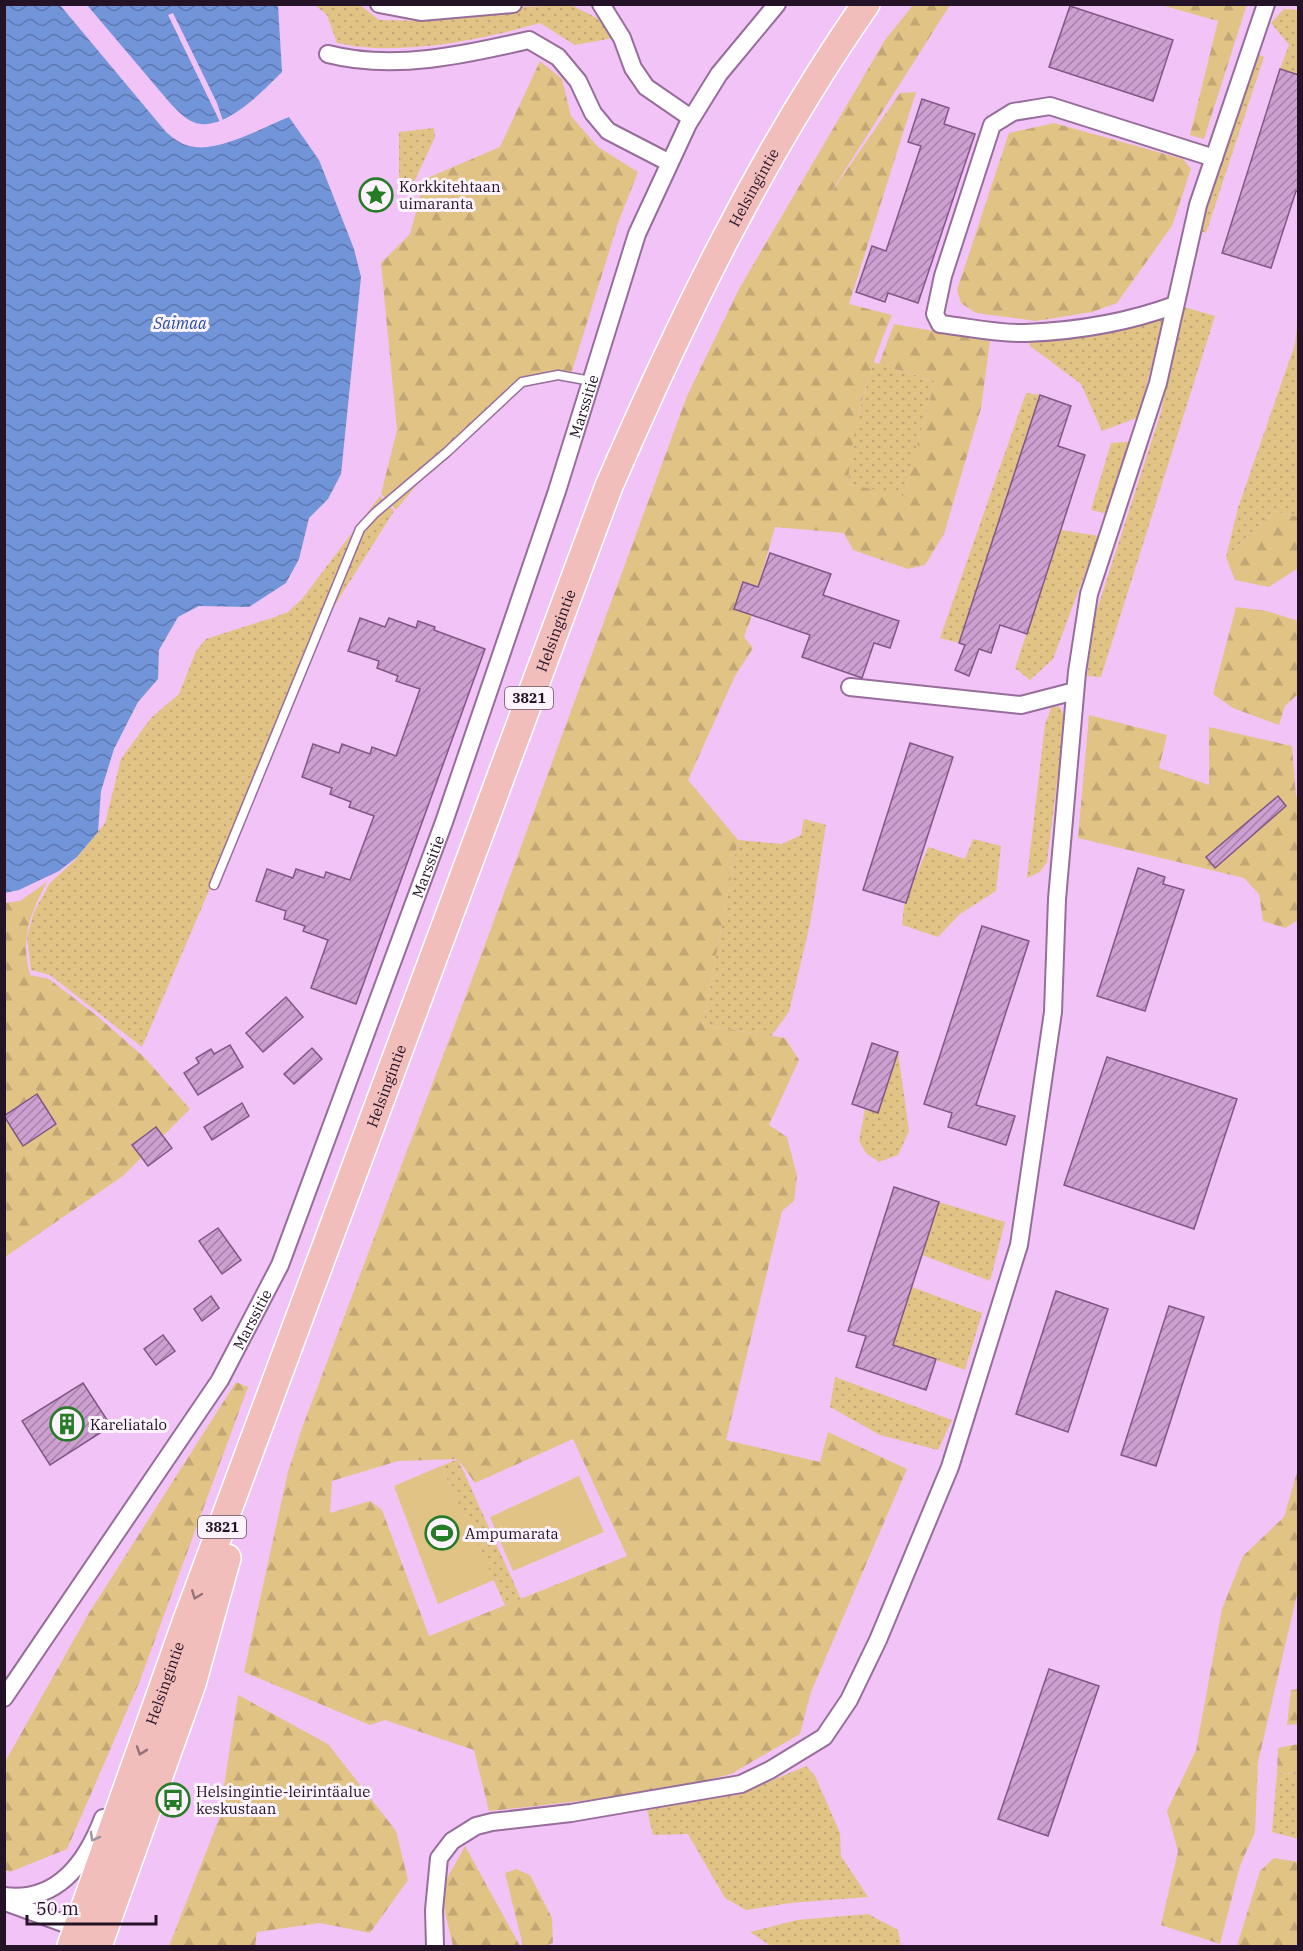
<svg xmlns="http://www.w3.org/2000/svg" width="1303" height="1951" font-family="'IBM Plex Serif',serif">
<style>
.grass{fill:url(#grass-dots)}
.forest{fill:url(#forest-firs);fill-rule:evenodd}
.garden{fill:#e2c386}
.water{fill:url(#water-waves)}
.pier{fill:#f2c3f6}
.building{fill:url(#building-hatch);stroke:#805785;stroke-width:1.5}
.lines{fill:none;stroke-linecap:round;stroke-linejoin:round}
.service-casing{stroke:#976d9b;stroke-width:11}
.minor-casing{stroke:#976d9b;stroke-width:20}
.primary-casing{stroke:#fff;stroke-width:30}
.service{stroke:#fff;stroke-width:8}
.minor{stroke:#fff;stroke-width:16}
.primary{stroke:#f2bebb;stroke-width:27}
.oneway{stroke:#957178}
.oneway2{stroke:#9c959d}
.labels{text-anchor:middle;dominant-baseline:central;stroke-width:6;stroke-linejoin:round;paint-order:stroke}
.shield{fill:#fcf3fd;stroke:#655666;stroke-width:1.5}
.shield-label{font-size:14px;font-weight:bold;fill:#241326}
.poi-label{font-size:15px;fill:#241326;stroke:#fcf3fd;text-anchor:start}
.street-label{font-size:15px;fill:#241326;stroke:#fcf3fd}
.water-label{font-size:16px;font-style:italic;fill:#274d9e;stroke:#fcf3fd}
</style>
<defs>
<pattern id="grass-dots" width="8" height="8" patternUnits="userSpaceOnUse" patternTransform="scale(1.5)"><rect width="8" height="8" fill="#e2c386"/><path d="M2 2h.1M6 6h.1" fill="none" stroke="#c2a774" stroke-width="1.8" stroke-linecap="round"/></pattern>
<pattern id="forest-firs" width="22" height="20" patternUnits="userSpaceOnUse" patternTransform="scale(1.5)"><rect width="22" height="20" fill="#e2c386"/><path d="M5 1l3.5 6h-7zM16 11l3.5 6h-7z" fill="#c2a774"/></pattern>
<pattern id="water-waves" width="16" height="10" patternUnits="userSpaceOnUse" patternTransform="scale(1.5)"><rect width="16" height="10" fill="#7295da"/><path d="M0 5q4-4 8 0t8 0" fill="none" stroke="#5d78b1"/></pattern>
<pattern id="building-hatch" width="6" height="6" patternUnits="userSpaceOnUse" patternTransform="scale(1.5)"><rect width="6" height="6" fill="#cda0d1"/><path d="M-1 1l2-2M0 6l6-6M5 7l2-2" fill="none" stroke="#a681a9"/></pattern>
</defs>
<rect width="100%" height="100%" fill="#f2c3f6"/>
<g class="grass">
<path d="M315,5h45l19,15 51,1 90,-14 51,-2 32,16 10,17 -38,7 -35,-22c-60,17 -141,34 -203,20l-10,-28z"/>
<path d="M1284,9l14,1v65l-18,-6 9,-24 -18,-22z"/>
<path d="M1256,53l8,4 -58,176 -8,-3z"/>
<path d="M434,128l1,9 -21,45h-15v-50z"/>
<path d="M1181,306l34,10 -114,361 -14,-1 7,-57 67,-207z"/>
<path d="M1298,315v202l-24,-6 -48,46 12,-49 57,-164z"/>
<path d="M1163,317l-24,100 -37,14 -21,-47 -51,-38v-9c50,1 85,-5 133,-20z"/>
<path d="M873,362l62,19 -32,116 -55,-13 3,-42z"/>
<path d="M1026,393l14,2 -81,248 -19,-5z"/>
<path d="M1139,441l-25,74 -23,-5 20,-67z"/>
<path d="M380,496l14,15 -59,94 -23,45 -170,397 -92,-72 -19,-5 -4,-33 7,-25 16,-29 25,-23 30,-37 16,-64 30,-41 28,-24 17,-43 10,-12 66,-21 16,-6 14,-13z"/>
<path d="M1061,530l38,6 -46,123 -23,21 -15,-12z"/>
<path d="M1052,706l8,1 5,12 -18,143 -7,10 -13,6 18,-154z"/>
<path d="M804,819l22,6 -16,99 -21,88 -18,24 -68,-11 35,-185 44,4 19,-9z"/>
<path d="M973,839l28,7 -5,45 -36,23 -22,23 -36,-12 2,-20 24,-58 37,12z"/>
<path d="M898,1052l11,79 -11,24 -19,7 -13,-9 -7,-12 6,-32 13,3z"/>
<path d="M939,1202l66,20 -15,59 -68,-26z"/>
<path d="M912,1287l70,26 -17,57 -72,-25z"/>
<path d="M835,1377l117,43 -14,30 -58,-15 -50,-28z"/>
<path d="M458,1459l63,140 -16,6 -64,-139z"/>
<path d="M806,1766l9,10 25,57 1,23 27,41 -78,6 -44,7 -21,-12 -37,-64 -35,1 -6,-25 93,-16z"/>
<path d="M1277,1773l21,1v65l-26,-7z"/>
<path d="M868,1914l30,16 3,16h-130l-21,-14 47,-12z"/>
</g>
<g class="forest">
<path d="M1247,4l-43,135 -14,-4 28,-114 -57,-16z"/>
<path d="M913,5h37l-122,192 72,-104 16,-1 -67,212 43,11c-24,57 -39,107 -44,169l55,12 32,-115 -56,-17 15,-40 96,17 -9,67 -37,126 -19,31 -17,4 -55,-19 -9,-17 -69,-6 -17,60 -15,-5 -9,26 18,7 -8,22 9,11 -18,28 -47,104 50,60 -35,185 82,13 14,22 -30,65 18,12 10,39 -3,25 -12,10 -56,229 94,22 8,-30 79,37 -96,223 -11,42 -69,40 -70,18 -172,19 -15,-61 -89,-30 -15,5 -126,-53 44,-200 14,-44 181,-478 204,-554 52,-107 146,-249zM573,1439l54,117 -198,80 -47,-126 -12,-9 -40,12 2,-32 66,-20 60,-2 17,24z"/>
<path d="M540,61l22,18 9,37 27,31 40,25 -20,51 -47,151 -50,7 -76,70 -49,59 -15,-16 16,-64 -16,-167 29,-29 15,-55 75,-32z"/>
<path d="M1054,123l129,36 8,10 -19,57 -55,77 -25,9 -56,9 -60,-8 -15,-10 -4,-13 52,-157z"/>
<path d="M1274,511l24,6v51l-29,19 -34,-7 -9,-23z"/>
<path d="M1236,607l31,4 31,10v73l-13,12 -6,19 -46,-17 -20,-14z"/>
<path d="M1089,715l78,20 -8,33 50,17v-58l83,19 4,50 2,1v123l-13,8 -22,-7 -4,-27 -15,-16 -166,-40z"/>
<path d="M47,882c-17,33 -27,55 -17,93l19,4 47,36 48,42 46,52 -67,67 -118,81v-354l15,-2z"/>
<path d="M236,1382l12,5 -109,296 -72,166 -57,23 -5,-2v-108l84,-149z"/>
<path d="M1298,1469v121l-40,172 -3,70 -15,34 -20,78 -59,-19 17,-74 -11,-40 29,-61 26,-141 21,-53 41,-39z"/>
<path d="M1298,1689v35l-11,1 4,-35z"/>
<path d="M238,1695l90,49 68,87 12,49 -38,53 -50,-10 -63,9 -2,14h-86l50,-127z"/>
<path d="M1298,1744v30l-21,-1 1,-25z"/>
<path d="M465,1846l55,100h-67l-13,-55z"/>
<path d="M1274,1858l24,4v84h-61l23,-75z"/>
<path d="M516,1869l14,6 22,43 1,25 -8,3h-22l-18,-73z"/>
</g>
<g class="garden">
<path d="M441,1466l53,114 -56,24 -44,-118z"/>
<path d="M579,1476l25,56 -91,39 -23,-54z"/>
</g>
<g class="water">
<path d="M5,4l55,1 106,127c8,7 17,14 29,15 26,4 69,-20 94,-30l30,43 35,89 7,28 -20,197 -13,25 -19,19 -10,41 -13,24 -37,24 -50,-1 -21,11 -19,33 -1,29 -20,23 -24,47 -13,42 -3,41 -21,25 -18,14 -40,19 -14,3z"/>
<path d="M87,5h191l4,67c-18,18 -53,55 -81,52 -13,-1 -22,-12 -31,-21z"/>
</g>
<path class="pier" d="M173,13l44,90 6,18 -3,1 -52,-107z"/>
<g class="building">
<path d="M1070,6l103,34 -20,61 -104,-34z"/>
<path d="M1280,69l19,6v117l-3,-1 -25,77 -49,-15z"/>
<path d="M922,99l27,9 -5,16 31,10 -57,169 -30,-10 -3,9 -29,-10 16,-46 14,5 35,-105 -13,-4z"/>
<path d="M1040,395l31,11 -13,40 27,9 -58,179 -27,-9 -9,28 -12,-4 -10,27 -14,-6 10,-25 -6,-2z"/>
<path d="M770,553l61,21 -8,21 76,26 -9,27 -16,-5 -12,35 -60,-21 8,-22 -76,-26 9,-27 15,5z"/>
<path d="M360,618l25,9 4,-9 27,10 2,-7 17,6 -1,3 51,19 -129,355 -45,-16 17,-48 -25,-9 2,-5 -21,-7 2,-8 -30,-10 11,-32 26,9 3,-9 28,9 2,-6 24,8 24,-64 -25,-9 2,-5 -21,-8 2,-6 -30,-11 11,-33 26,9 3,-9 28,10 2,-7 24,9 24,-67 -24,-8 2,-5 -21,-8 2,-7 -31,-10z"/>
<path d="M910,743l43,14 -47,146 -43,-13z"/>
<path d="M1278,796l8,10 -71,62 -9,-11z"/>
<path d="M1138,868l27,9 -2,7 21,6 -39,121 -48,-15z"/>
<path d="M982,926l47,15 -53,164 39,11 -9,29 -58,-18 4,-14 -28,-9z"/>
<path d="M286,997l17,20 -40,35 -17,-19z"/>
<path d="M872,1043l26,9 -20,61 -26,-9z"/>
<path d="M230,1045l13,22 -45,28 -14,-22 15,-10 -3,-5 15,-9 3,5z"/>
<path d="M312,1048l10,11 -28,25 -10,-10z"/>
<path d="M1107,1057l130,42 -43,130 -130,-44z"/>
<path d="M37,1094l19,30 -33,22 -19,-30z"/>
<path d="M242,1103l7,13 -37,24 -8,-13z"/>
<path d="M156,1127l16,21 -24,18 -16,-21z"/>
<path d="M894,1187l45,15 -46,143 43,14 -10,31 -70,-23 10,-31 -18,-5z"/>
<path d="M218,1228l23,32 -19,14 -23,-33z"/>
<path d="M1056,1291l52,18 -40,123 -52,-18z"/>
<path d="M211,1296l8,12 -17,13 -8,-12z"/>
<path d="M1169,1306l35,11 -48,149 -35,-11z"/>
<path d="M163,1335l12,16 -19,14 -12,-16z"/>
<path d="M83,1383l28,43 -61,39 -28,-44z"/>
<path d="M1049,1669l50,17 -51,150 -50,-17z"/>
</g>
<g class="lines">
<g class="service-casing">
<path id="service" d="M214,885l146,-356 15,-16 72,-61 75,-70 36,-7 33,6"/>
</g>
<g class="minor-casing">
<g id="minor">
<path d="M379,4l42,8 92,-8"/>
<path d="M601,4l21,34 11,30 13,19 45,31"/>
<path d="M328,54c65,17 136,1 201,-14l29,17 20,24 15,32 15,18 60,31"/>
<path d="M1175,305c-46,17 -100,26 -149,28 -28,1 -58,-6 -86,-9l-5,-10 8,-38 49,-151 21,-13 37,-6 164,52"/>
<path d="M850,687l171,18 54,-14"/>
<path id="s1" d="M4,1698l216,-318 60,-115 164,-443 113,-331 80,-257 51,-110 31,-50 58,-70"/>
<path d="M4,1896c53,7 82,-33 99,-78"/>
<path d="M8,1903l77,28"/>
<path d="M435,1946l-1,-36 5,-52 13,-17 24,-15 16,-4 79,-9 170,-29 29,-14 54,-33 25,-37 29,-60 72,-173 69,-222 34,-233 4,-113 20,-227 12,-78 69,-211 40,-178 68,-201"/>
</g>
</g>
<g class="primary-casing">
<g id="primary">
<path id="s2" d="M71,1946l114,-321 424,-1139c73,-168 152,-331 257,-482"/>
<path d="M98,1946l94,-262 35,-126"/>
</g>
</g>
<use href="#service" class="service"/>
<use href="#minor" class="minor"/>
<use href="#primary" class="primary"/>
</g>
<defs><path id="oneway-chevron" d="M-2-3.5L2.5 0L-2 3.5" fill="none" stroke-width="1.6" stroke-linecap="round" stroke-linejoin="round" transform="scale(1.5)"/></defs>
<g class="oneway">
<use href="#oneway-chevron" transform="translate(196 1595) rotate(111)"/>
<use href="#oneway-chevron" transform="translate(141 1751) rotate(109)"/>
</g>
<use class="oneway2" href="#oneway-chevron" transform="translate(94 1837) rotate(119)"/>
<defs>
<g id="sight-ring" transform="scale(1.725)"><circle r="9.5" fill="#fcf3fd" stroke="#267b27" stroke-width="1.5"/><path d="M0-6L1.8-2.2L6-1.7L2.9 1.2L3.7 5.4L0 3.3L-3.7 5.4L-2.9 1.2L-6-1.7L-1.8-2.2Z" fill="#267b27"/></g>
<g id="building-ring" transform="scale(1.725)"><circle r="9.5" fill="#fcf3fd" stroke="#267b27" stroke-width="1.5"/><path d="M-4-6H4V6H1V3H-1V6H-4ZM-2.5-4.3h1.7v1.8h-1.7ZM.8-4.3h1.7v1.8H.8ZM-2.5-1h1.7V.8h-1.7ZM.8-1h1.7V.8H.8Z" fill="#267b27"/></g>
<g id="stadium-ring" transform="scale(1.725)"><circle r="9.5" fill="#fcf3fd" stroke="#267b27" stroke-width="1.5"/><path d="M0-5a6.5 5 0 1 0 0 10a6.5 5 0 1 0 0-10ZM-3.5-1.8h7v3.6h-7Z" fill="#267b27"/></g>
<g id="bus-ring" transform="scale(1.725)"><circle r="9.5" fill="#fcf3fd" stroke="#267b27" stroke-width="1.5"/><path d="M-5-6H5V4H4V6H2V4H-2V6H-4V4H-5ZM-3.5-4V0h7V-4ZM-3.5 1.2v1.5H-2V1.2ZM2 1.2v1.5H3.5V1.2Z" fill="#267b27"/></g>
</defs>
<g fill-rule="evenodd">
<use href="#sight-ring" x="376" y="195"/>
<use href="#building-ring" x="67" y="1424"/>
<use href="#stadium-ring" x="442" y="1533"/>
<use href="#bus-ring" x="173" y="1800"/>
</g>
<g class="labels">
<g class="shield">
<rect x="505" y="687" width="48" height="22" rx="4.5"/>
<rect x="198" y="1516" width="48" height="22" rx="4.5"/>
</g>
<g class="shield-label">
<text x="529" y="698">3821</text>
<text x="222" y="1527">3821</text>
</g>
<g class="poi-label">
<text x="399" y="186">Korkkitehtaan<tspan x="399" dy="17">uimaranta</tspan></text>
<text x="90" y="1424">Kareliatalo</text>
<text x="465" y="1533">Ampumarata</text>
<text x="196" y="1791">Helsingintie-leirintäalue<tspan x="196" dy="17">keskustaan</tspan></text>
</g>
<g class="street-label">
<text stroke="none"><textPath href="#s2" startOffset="1888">Helsingintie</textPath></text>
<text stroke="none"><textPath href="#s1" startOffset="1425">Marssitie</textPath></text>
<text stroke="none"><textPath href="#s2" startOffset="1402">Helsingintie</textPath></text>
<text stroke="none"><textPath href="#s1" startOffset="939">Marssitie</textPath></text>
<text stroke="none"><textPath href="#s2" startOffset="916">Helsingintie</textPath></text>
<text stroke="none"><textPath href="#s1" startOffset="453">Marssitie</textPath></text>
<text stroke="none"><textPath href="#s2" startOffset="279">Helsingintie</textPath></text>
</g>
<g class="water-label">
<text x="180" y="323">Saimaa</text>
</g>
</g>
<rect width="1303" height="1951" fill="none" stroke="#241326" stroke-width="12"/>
<path d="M27 1915v9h129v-9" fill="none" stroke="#241326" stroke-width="3"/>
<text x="36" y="1915" font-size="18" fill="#241326" stroke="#fcf3fd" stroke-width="4.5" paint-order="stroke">50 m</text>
</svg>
